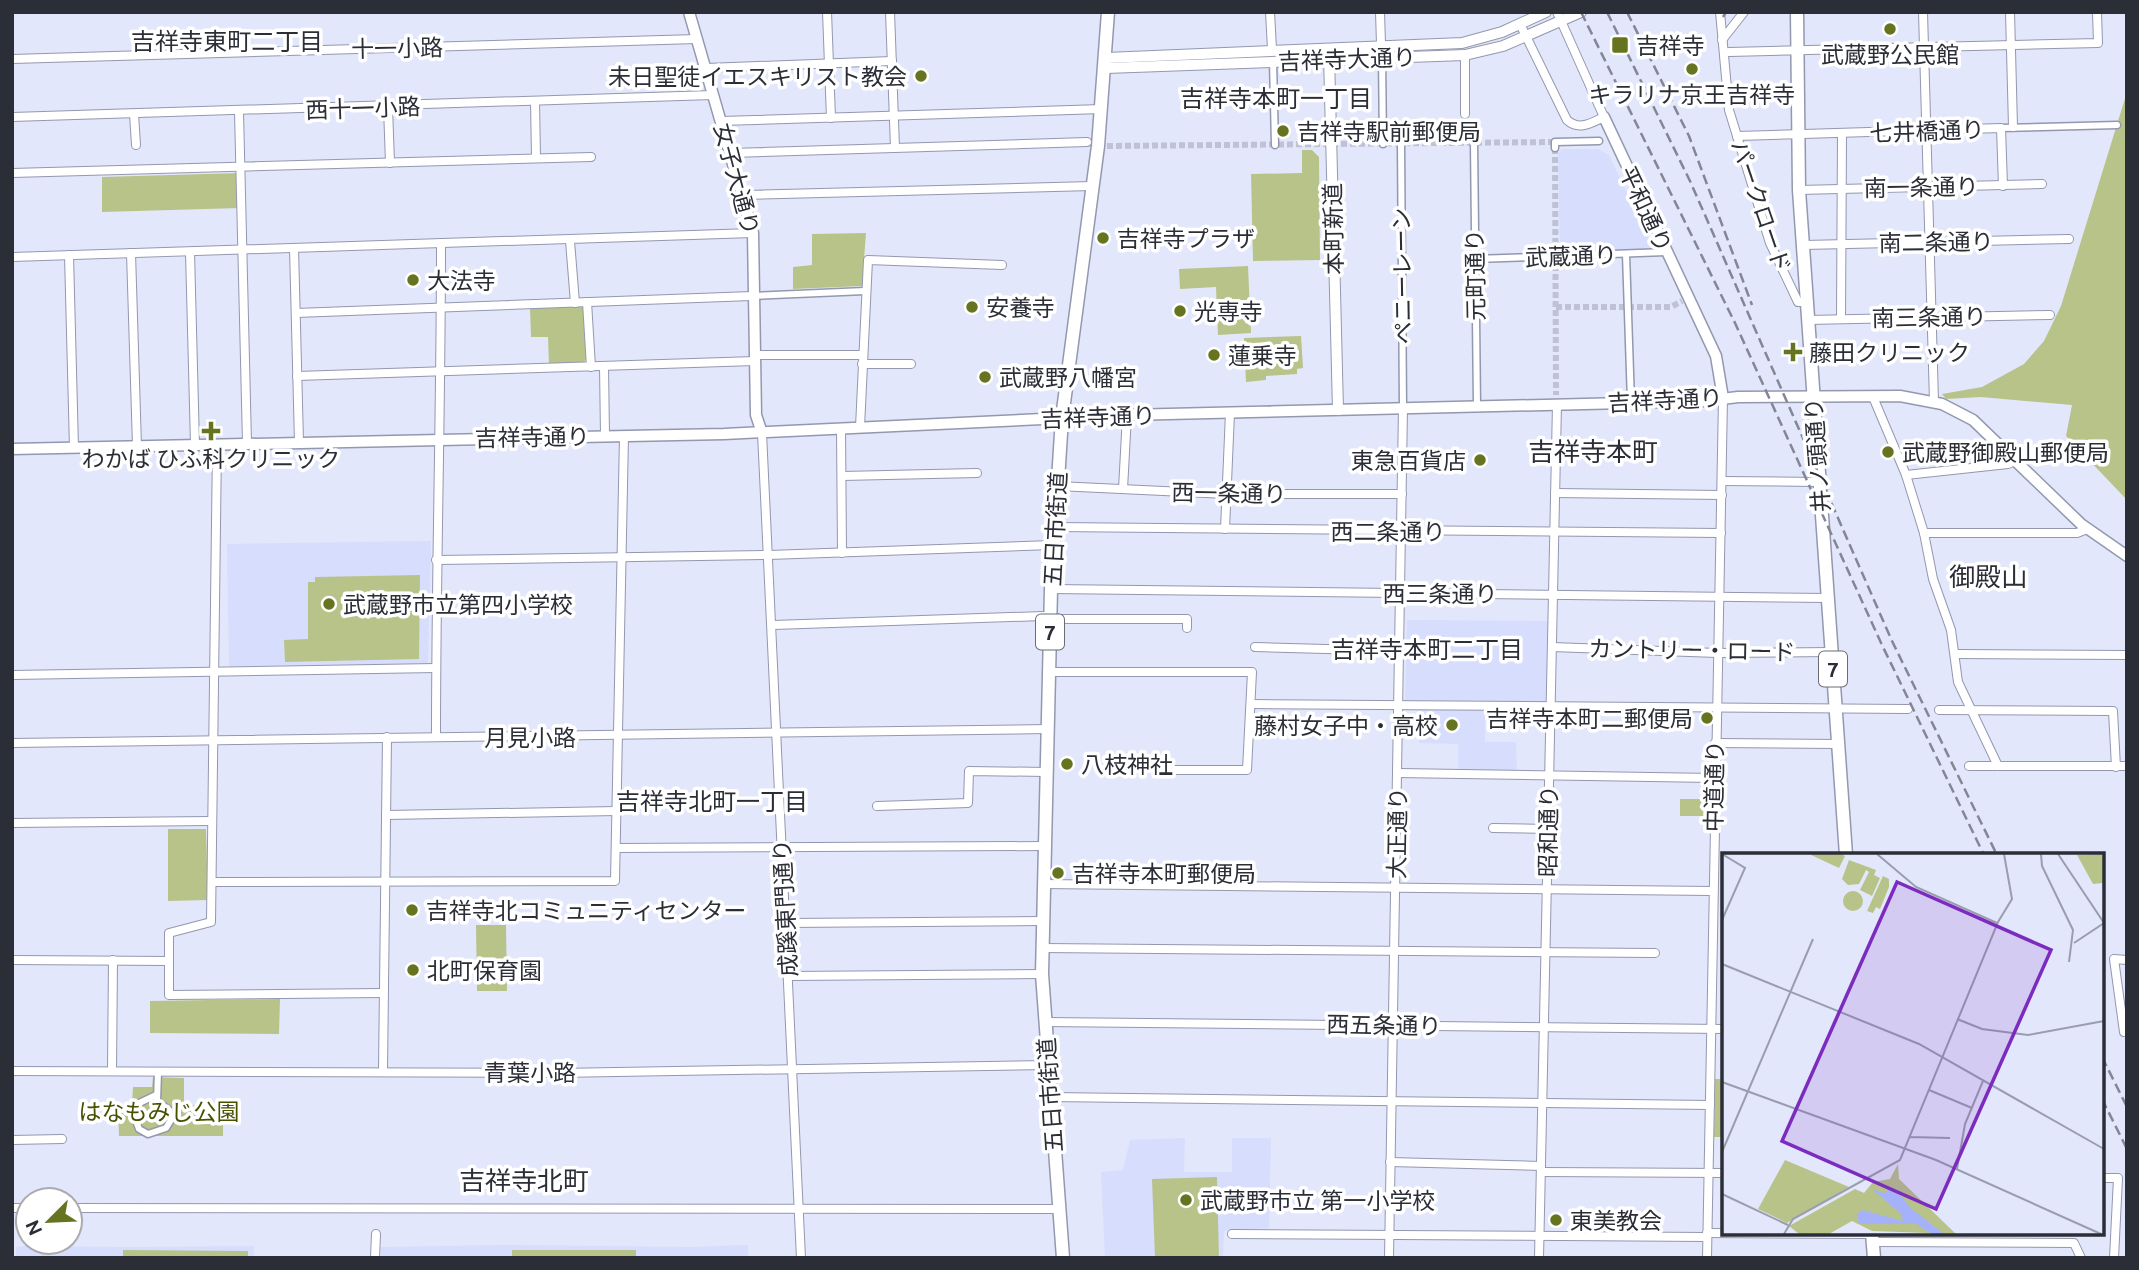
<svg xmlns="http://www.w3.org/2000/svg" width="2139" height="1270" font-family="Ubuntu,'Noto Sans JP',sans-serif">
<style>
.built{fill:#d7ddfd}
.green{fill:#b8c38a}
.lines{fill:none;stroke-linecap:round;stroke-linejoin:round}
.pedestrian-tunnel{stroke:#bec2d4;stroke-width:6;stroke-dasharray:6 3;stroke-linecap:butt}
.pedestrian-casing{stroke:#9398af;stroke-width:9}
.minor-casing{stroke:#9398af;stroke-width:10}
.tertiary-casing{stroke:#9398af;stroke-width:12}
.secondary-casing{stroke:#9398af;stroke-width:13}
.primary-casing{stroke:#9398af;stroke-width:15}
.pedestrian{stroke:#fff;stroke-width:6}
.minor{stroke:#fff;stroke-width:8}
.tertiary{stroke:#fff;stroke-width:10}
.secondary{stroke:#fff;stroke-width:10}
.primary{stroke:#fff;stroke-width:12}
.rail{stroke:#838694;stroke-width:2.5;stroke-dasharray:10 5;stroke-linecap:butt}
.poi-dot{fill:#67741f;stroke:#fff;stroke-width:2.5}
.labels{text-anchor:middle;dominant-baseline:central;stroke-width:7;stroke-linejoin:round;paint-order:stroke}
.shield{fill:#fff;stroke:#6b6d73;stroke-width:2}
.shield-label{font-size:21px;font-weight:bold;fill:#2c2e37}
.poi-label{font-size:23px;fill:#2c2e37;stroke:#fff;text-anchor:start}
.street-label{font-size:23px;fill:#2c2e37;stroke:#fff}
.park-label{font-size:23px;fill:#475101;stroke:#fff}
.neighbourhood-label{font-size:24px;fill:#2c2e37;stroke:#fff}
.quarter-label{font-size:26px;fill:#2c2e37;stroke:#fff}
.inset-road{fill:none;stroke:#9a9dad;stroke-width:2}
.view{fill:#7b2cbf;fill-opacity:0.15;stroke:#7b2cbf;stroke-width:3.5}
.inset-edge{fill:none;stroke:#2c2e37;stroke-width:3.5}
</style>
<rect width="100%" height="100%" fill="#e3e7fb"/>
<g class="built">
<path d="M1562,149h36l11,6 45,95 -94,4 -2,-101z"/>
<path d="M431,541l-3,124 -199,1 -2,-122z"/>
<path d="M1407,620l143,1 -3,83 -142,-1z"/>
<path d="M1420,707l65,2v33h31l1,32 -59,-1v-29l-39,-1z"/>
<path d="M1185,1138l-1,34h48v-34h39l-2,90 -45,3 -1,27h-118l-4,-86 22,-2 7,-30z"/>
<path d="M507,1245l183,2 58,-2v13h-367v-11z"/>
<path d="M24,1246l107,1 123,-1v12h-238v-11z"/>
</g>
<g class="green">
<path d="M2127,92v408l-61,-64 6,-31 -91,-8 -35,2 -4,-5 40,-7 42,-23 20,-23 17,-35z"/>
<path d="M1302,150h10l7,7 1,103 -67,1 -2,-87 51,-1z"/>
<path d="M240,173v35l-138,4v-35z"/>
<path d="M866,233l-4,53 -69,3v-22l19,-2v-31z"/>
<path d="M1248,266l3,67 -33,2 -2,-48 -36,2 -1,-20z"/>
<path d="M583,307l3,52 -3,5 -34,1 -1,-28h-17l-1,-29z"/>
<path d="M1301,336l2,32 -6,1v5l-31,2v4l-20,2 -2,-44z"/>
<path d="M420,575l-1,84 -134,3 -1,-22 24,-1v-57h7v-5z"/>
<rect x="1680" y="799" width="28" height="17"/>
<path d="M168,829h38l2,71 -40,1z"/>
<path d="M476,925h30l1,66h-30z"/>
<path d="M280,999l-1,35 -129,-1v-32z"/>
<path d="M153,1077l31,1v27l39,1v30h-104l-1,-32h14l1,-17h19z"/>
<path d="M1715,1079h9v58h-10z"/>
<path d="M1217,1177l2,81h-64l-3,-79z"/>
<path d="M123,1250l125,1v7h-125z"/>
<rect x="512" y="1250" width="124" height="8"/>
</g>
<g class="lines">
<g class="pedestrian-tunnel">
<path d="M1107,146l448,-4"/>
<path d="M1555,148l1,247"/>
<path d="M1556,307h115l11,-6"/>
</g>
<g class="pedestrian-casing">
<g id="pedestrian">
<path d="M1382,57l1,87"/>
<path d="M1273,61l2,84"/>
<path d="M2001,128l116,-3"/>
<path d="M1474,143l3,263"/>
<path d="M1401,144l2,264"/>
<path d="M1555,148v-6l44,-1"/>
<path d="M1626,254l5,148"/>
<path d="M1475,259l191,-7"/>
<path d="M752,296l113,-5"/>
<path d="M156,1095l-25,12 8,22 9,5 18,-6 5,-8 -2,-10 -12,-9 1,-29"/>
</g>
</g>
<g class="minor-casing">
<g id="minor">
<path d="M827,12l4,106"/>
<path d="M890,12l5,136"/>
<path d="M1270,12l2,37"/>
<path d="M1380,12l1,32"/>
<path d="M1720,12l9,98 41,133 28,59h9"/>
<path d="M1923,12l11,390"/>
<path d="M2010,12l3,115"/>
<path d="M1520,24l47,96c12,11 24,3 37,-3l-47,-105"/>
<path d="M1722,40l22,-28"/>
<path d="M1729,52l369,-9 -1,-31"/>
<path d="M12,59l685,-20"/>
<path d="M706,68l186,-7"/>
<path d="M535,101l1,57"/>
<path d="M388,107l2,56"/>
<path d="M239,112l8,331"/>
<path d="M134,114l2,31"/>
<path d="M1465,114v-59"/>
<path d="M12,117l701,-22"/>
<path d="M721,121l381,-12"/>
<path d="M1737,136l264,-8 2,58"/>
<path d="M731,153l356,-11"/>
<path d="M12,173l579,-16"/>
<path d="M1799,190l243,-6"/>
<path d="M743,195l349,-9"/>
<path d="M570,241l5,62"/>
<path d="M1804,245l265,-6"/>
<path d="M294,248l5,194"/>
<path d="M190,252l5,193"/>
<path d="M131,253l6,193"/>
<path d="M69,255l5,193"/>
<path d="M12,257l741,-24"/>
<path d="M587,302l4,65"/>
<path d="M296,313l456,-17"/>
<path d="M1841,319l1,-185"/>
<path d="M1808,320l242,-5"/>
<path d="M755,355h108"/>
<path d="M862,364h49"/>
<path d="M604,366l1,70"/>
<path d="M297,376l458,-15"/>
<path d="M1873,397l33,78 18,58 9,46 18,51 7,52 40,84"/>
<path d="M860,427l8,-167 134,5"/>
<path d="M841,428l1,125"/>
<path d="M762,433l39,825"/>
<path d="M217,445l-6,477 -42,11v62l214,-2"/>
<path d="M1906,475l102,-11 9,-4"/>
<path d="M842,476l135,-3"/>
<path d="M1722,481l96,1"/>
<path d="M1057,486l170,8h175"/>
<path d="M1123,489l4,-74"/>
<path d="M1555,493l167,2"/>
<path d="M1054,527l667,6"/>
<path d="M1225,529l5,-116"/>
<path d="M1924,533h153l10,-4"/>
<path d="M436,560l333,-5 284,-10"/>
<path d="M1051,589l777,9"/>
<path d="M773,625l270,-9 17,3h127v9"/>
<path d="M1255,647l145,4"/>
<path d="M1552,647l165,6 115,-1"/>
<path d="M1956,654l171,1"/>
<path d="M1050,672h202l-5,98h-89"/>
<path d="M12,675l424,-7"/>
<path d="M1252,704l656,5"/>
<path d="M1939,710l174,1 3,56"/>
<path d="M436,737c0,-165 5,-329 5,-494"/>
<path d="M12,743l1036,-14"/>
<path d="M1715,743l123,1"/>
<path d="M1969,766h158"/>
<path d="M1398,773l316,5"/>
<path d="M877,806l91,-3 1,-32 77,1"/>
<path d="M386,815l231,-4"/>
<path d="M12,823l199,-2"/>
<path d="M1493,828l55,1"/>
<path d="M616,848l428,-2"/>
<path d="M212,882l403,-1 9,-445"/>
<path d="M1043,884l669,7"/>
<path d="M786,923l256,-2"/>
<path d="M1042,948l613,5"/>
<path d="M12,960l157,1"/>
<path d="M2127,960l-13,-1 10,73h3"/>
<path d="M788,976l254,-2"/>
<path d="M1044,1022l680,7"/>
<path d="M383,1070l4,-333"/>
<path d="M12,1071l545,2 490,-8"/>
<path d="M112,1071l1,-111"/>
<path d="M1050,1097l660,8"/>
<path d="M12,1140l50,-1"/>
<path d="M1390,1162l151,4"/>
<path d="M1541,1172l183,1"/>
<path d="M2102,1178h16l-4,80"/>
<path d="M12,1208h16"/>
<path d="M70,1208l989,1"/>
<path d="M1707,1233l165,1"/>
<path d="M1232,1234l475,3"/>
<path d="M1873,1242l201,1 7,15"/>
<path d="M375,1258l1,-24"/>
<path d="M1389,1258l14,-850"/>
<path d="M1539,1258l18,-854"/>
<path d="M1707,1258l16,-860"/>
</g>
</g>
<g class="tertiary-casing">
<g id="tertiary">
<path d="M1329,55l9,355"/>
<path d="M1106,58l356,-15 40,-11 44,-20"/>
<path d="M1106,68l359,-13 38,-9 78,-34"/>
</g>
</g>
<g class="secondary-casing">
<g id="secondary">
<path d="M689,12l64,221 3,182 6,18"/>
<path d="M1604,117l112,239 7,42"/>
<path d="M12,449l712,-15 403,-19 579,-14 32,-4 162,-1 42,8 31,16 108,104 46,32"/>
</g>
</g>
<g class="primary-casing">
<g id="primary">
<path d="M1797,12l2,178 47,665"/>
<path d="M1872,1233l2,25"/>
<path d="M1063,1258l-21,-284 9,-385 11,-171 36,-272 10,-134"/>
</g>
</g>
<use href="#pedestrian" class="pedestrian"/>
<use href="#minor" class="minor"/>
<use href="#tertiary" class="tertiary"/>
<use href="#secondary" class="secondary"/>
<use href="#primary" class="primary"/>
<g class="rail">
<path d="M1581,12l154,311 147,322 102,210"/>
<path d="M1607,12l83,169 202,460 105,214"/>
<path d="M1627,12l62,124 63,169"/>
<path d="M1723,17l3,-5"/>
<path d="M2102,1057l25,50"/>
<path d="M2102,1099l25,50"/>
</g>
</g>
<g class="poi-dot">
<circle cx="1890" cy="29" r="7"/>
<rect x="1611" y="36" width="18" height="18" rx="3.5"/>
<circle cx="1692" cy="69" r="7"/>
<circle cx="921" cy="76" r="7"/>
<circle cx="1283" cy="131" r="7"/>
<circle cx="1103" cy="238" r="7"/>
<circle cx="413" cy="280" r="7"/>
<circle cx="972" cy="307" r="7"/>
<circle cx="1180" cy="311" r="7"/>
<path d="M1789.5 341.5h7v7h7v7h-7v7h-7v-7h-7v-7h7z"/>
<circle cx="1214" cy="355" r="7"/>
<circle cx="985" cy="377" r="7"/>
<path d="M207.5 420.5h7v7h7v7h-7v7h-7v-7h-7v-7h7z"/>
<circle cx="1888" cy="452" r="7"/>
<circle cx="1480" cy="460" r="7"/>
<circle cx="329" cy="604" r="7"/>
<circle cx="1707" cy="718" r="7"/>
<circle cx="1452" cy="725" r="7"/>
<circle cx="1067" cy="764" r="7"/>
<circle cx="1058" cy="873" r="7"/>
<circle cx="412" cy="910" r="7"/>
<circle cx="413" cy="970" r="7"/>
<circle cx="1186" cy="1200" r="7"/>
<circle cx="1556" cy="1220" r="7"/>
</g>
<g class="labels">
<g class="shield">
<rect x="1036" y="614.5" width="28" height="35" rx="5"/>
<rect x="1819" y="651.5" width="28" height="35" rx="5"/>
</g>
<g class="shield-label">
<text x="1050" y="632">7</text>
<text x="1833" y="669">7</text>
</g>
<g class="poi-label">
<text x="1636" y="45">吉祥寺</text>
<text x="1890" y="54" text-anchor="middle">武蔵野公民館</text>
<text x="907" y="76" text-anchor="end">未日聖徒イエスキリスト教会</text>
<text x="1692" y="94" text-anchor="middle">キラリナ京王吉祥寺</text>
<text x="1297" y="131">吉祥寺駅前郵便局</text>
<text x="1117" y="238">吉祥寺プラザ</text>
<text x="427" y="280">大法寺</text>
<text x="986" y="307">安養寺</text>
<text x="1194" y="311">光専寺</text>
<text x="1809" y="352">藤田クリニック</text>
<text x="1228" y="355">蓮乗寺</text>
<text x="999" y="377">武蔵野八幡宮</text>
<text x="1902" y="452">武蔵野御殿山郵便局</text>
<text x="211" y="458" text-anchor="middle">わかば ひふ科クリニック</text>
<text x="1466" y="460" text-anchor="end">東急百貨店</text>
<text x="343" y="604">武蔵野市立第四小学校</text>
<text x="1693" y="718" text-anchor="end">吉祥寺本町二郵便局</text>
<text x="1438" y="725" text-anchor="end">藤村女子中・高校</text>
<text x="1081" y="764">八枝神社</text>
<text x="1072" y="873">吉祥寺本町郵便局</text>
<text x="426" y="910">吉祥寺北コミュニティセンター</text>
<text x="427" y="970">北町保育園</text>
<text x="1200" y="1200">武蔵野市立 第一小学校</text>
<text x="1570" y="1220">東美教会</text>
</g>
<g class="street-label">
<text transform="translate(397 48) rotate(-1)">十一小路</text>
<text transform="translate(1347 59) rotate(-2)">吉祥寺大通り</text>
<text transform="translate(363 108) rotate(-2)">西十一小路</text>
<text transform="translate(1927 131) rotate(-2)">七井橋通り</text>
<text transform="translate(737 179) rotate(75)">女子大通り</text>
<text transform="translate(1921 187) rotate(-1)">南一条通り</text>
<text transform="translate(1761 206) rotate(71)">パークロード</text>
<text transform="translate(1646 209) rotate(65)">平和通り</text>
<text transform="translate(1333 229) rotate(-91)">本町新道</text>
<text transform="translate(1936 242) rotate(-1)">南二条通り</text>
<text transform="translate(1571 256) rotate(-2)">武蔵通り</text>
<text transform="translate(1475 275) rotate(-91)">元町通り</text>
<text transform="translate(1402 276) rotate(-91)">ペニーレーン</text>
<text transform="translate(1929 317) rotate(-1)">南三条通り</text>
<text transform="translate(1665 400) rotate(-3)">吉祥寺通り</text>
<text transform="translate(1098 417) rotate(-2)">吉祥寺通り</text>
<text transform="translate(532 437) rotate(-1)">吉祥寺通り</text>
<text transform="translate(1817 455) rotate(-94)">井ノ頭通り</text>
<text transform="translate(1229 493) rotate(1)">西一条通り</text>
<text transform="translate(1055 529) rotate(-87)">五日市街道</text>
<text x="1388" y="531">西二条通り</text>
<text x="1440" y="593">西三条通り</text>
<text transform="translate(1692 650) rotate(1)">カントリー・ロード</text>
<text x="530" y="737">月見小路</text>
<text transform="translate(1714 786) rotate(-89)">中道通り</text>
<text transform="translate(1548 831) rotate(-89)">昭和通り</text>
<text transform="translate(1397 833) rotate(-89)">大正通り</text>
<text transform="translate(785 908) rotate(-93)">成蹊東門通り</text>
<text transform="translate(1384 1025) rotate(1)">西五条通り</text>
<text x="530" y="1072">青葉小路</text>
<text transform="translate(1050 1095) rotate(-94)">五日市街道</text>
</g>
<g class="park-label">
<text x="159" y="1111">はなもみじ公園</text>
</g>
<g class="neighbourhood-label">
<text x="227" y="41">吉祥寺東町二丁目</text>
<text x="1276" y="98">吉祥寺本町一丁目</text>
<text x="1427" y="649">吉祥寺本町二丁目</text>
<text x="712" y="801">吉祥寺北町一丁目</text>
</g>
<g class="quarter-label">
<text x="1593" y="451">吉祥寺本町</text>
<text x="1988" y="576">御殿山</text>
<text x="524" y="1180">吉祥寺北町</text>
</g>
</g>
<g transform="translate(1722 853)">
<rect width="382" height="382" fill="#e3e7fb"/>
<path d="M87,1h32l4,2 -6,12zM381,1v29l-10,1 -16,-29zM127,7l27,10 -2,5 6,3 -8,18 -12,-6 9,-18 -3,-2 -7,14 -11,1 -6,-6zM161,23l6,3v8l-9,22 -4,-2 -3,6 -6,-2zM121 48a10 10 0 1 1 20 0a10 10 0 1 1-20 0ZM63,307l64,27 -62,36 -29,-14zM176,311l1,15 57,55 -84,-3 -20,-10 -23,13h-30l-10,-8 66,-37 9,4 9,-11 17,-3z" fill="#b8c38a"/>
<path d="M171,334l19,22 32,25h-12l-16,-10h-57l-2,-10 5,-4 41,11 -2,-7 -29,-25 12,4z" fill="#a5b2fa"/>
<path class="inset-road" d="M155,1l39,33 81,36M319,1l1,12 31,64 -4,32M336,1l46,69 -30,20M0,67l23,-52 -23,-14M0,111l197,80 185,105M235,166l25,10 46,6 76,-14M0,229l214,78 165,74M207,237l43,18M188,284l40,1M0,299l91,-213M235,316l8,-45 18,-43M0,341l66,31M62,381l9,-15 107,-59 98,-238 14,-23 -8,-45"/>
<path class="view" d="M175,29l154,68 -115,259 -154,-68z"/>
<rect width="382" height="382" class="inset-edge"/>
</g>
<rect width="2139" height="1270" fill="none" stroke="#2c2e37" stroke-width="28"/>
<g transform="translate(49 1221) rotate(246)"><circle r="33" fill="#ffffff" stroke="#ababaf" stroke-width="2"/>
<path d="M0-5L12 26L0 18L-12 26Z" fill="#67741f"/>
<text y="-10" font-size="19" font-weight="bold" text-anchor="middle" fill="#2c2e37">N</text>
</g>
</svg>
